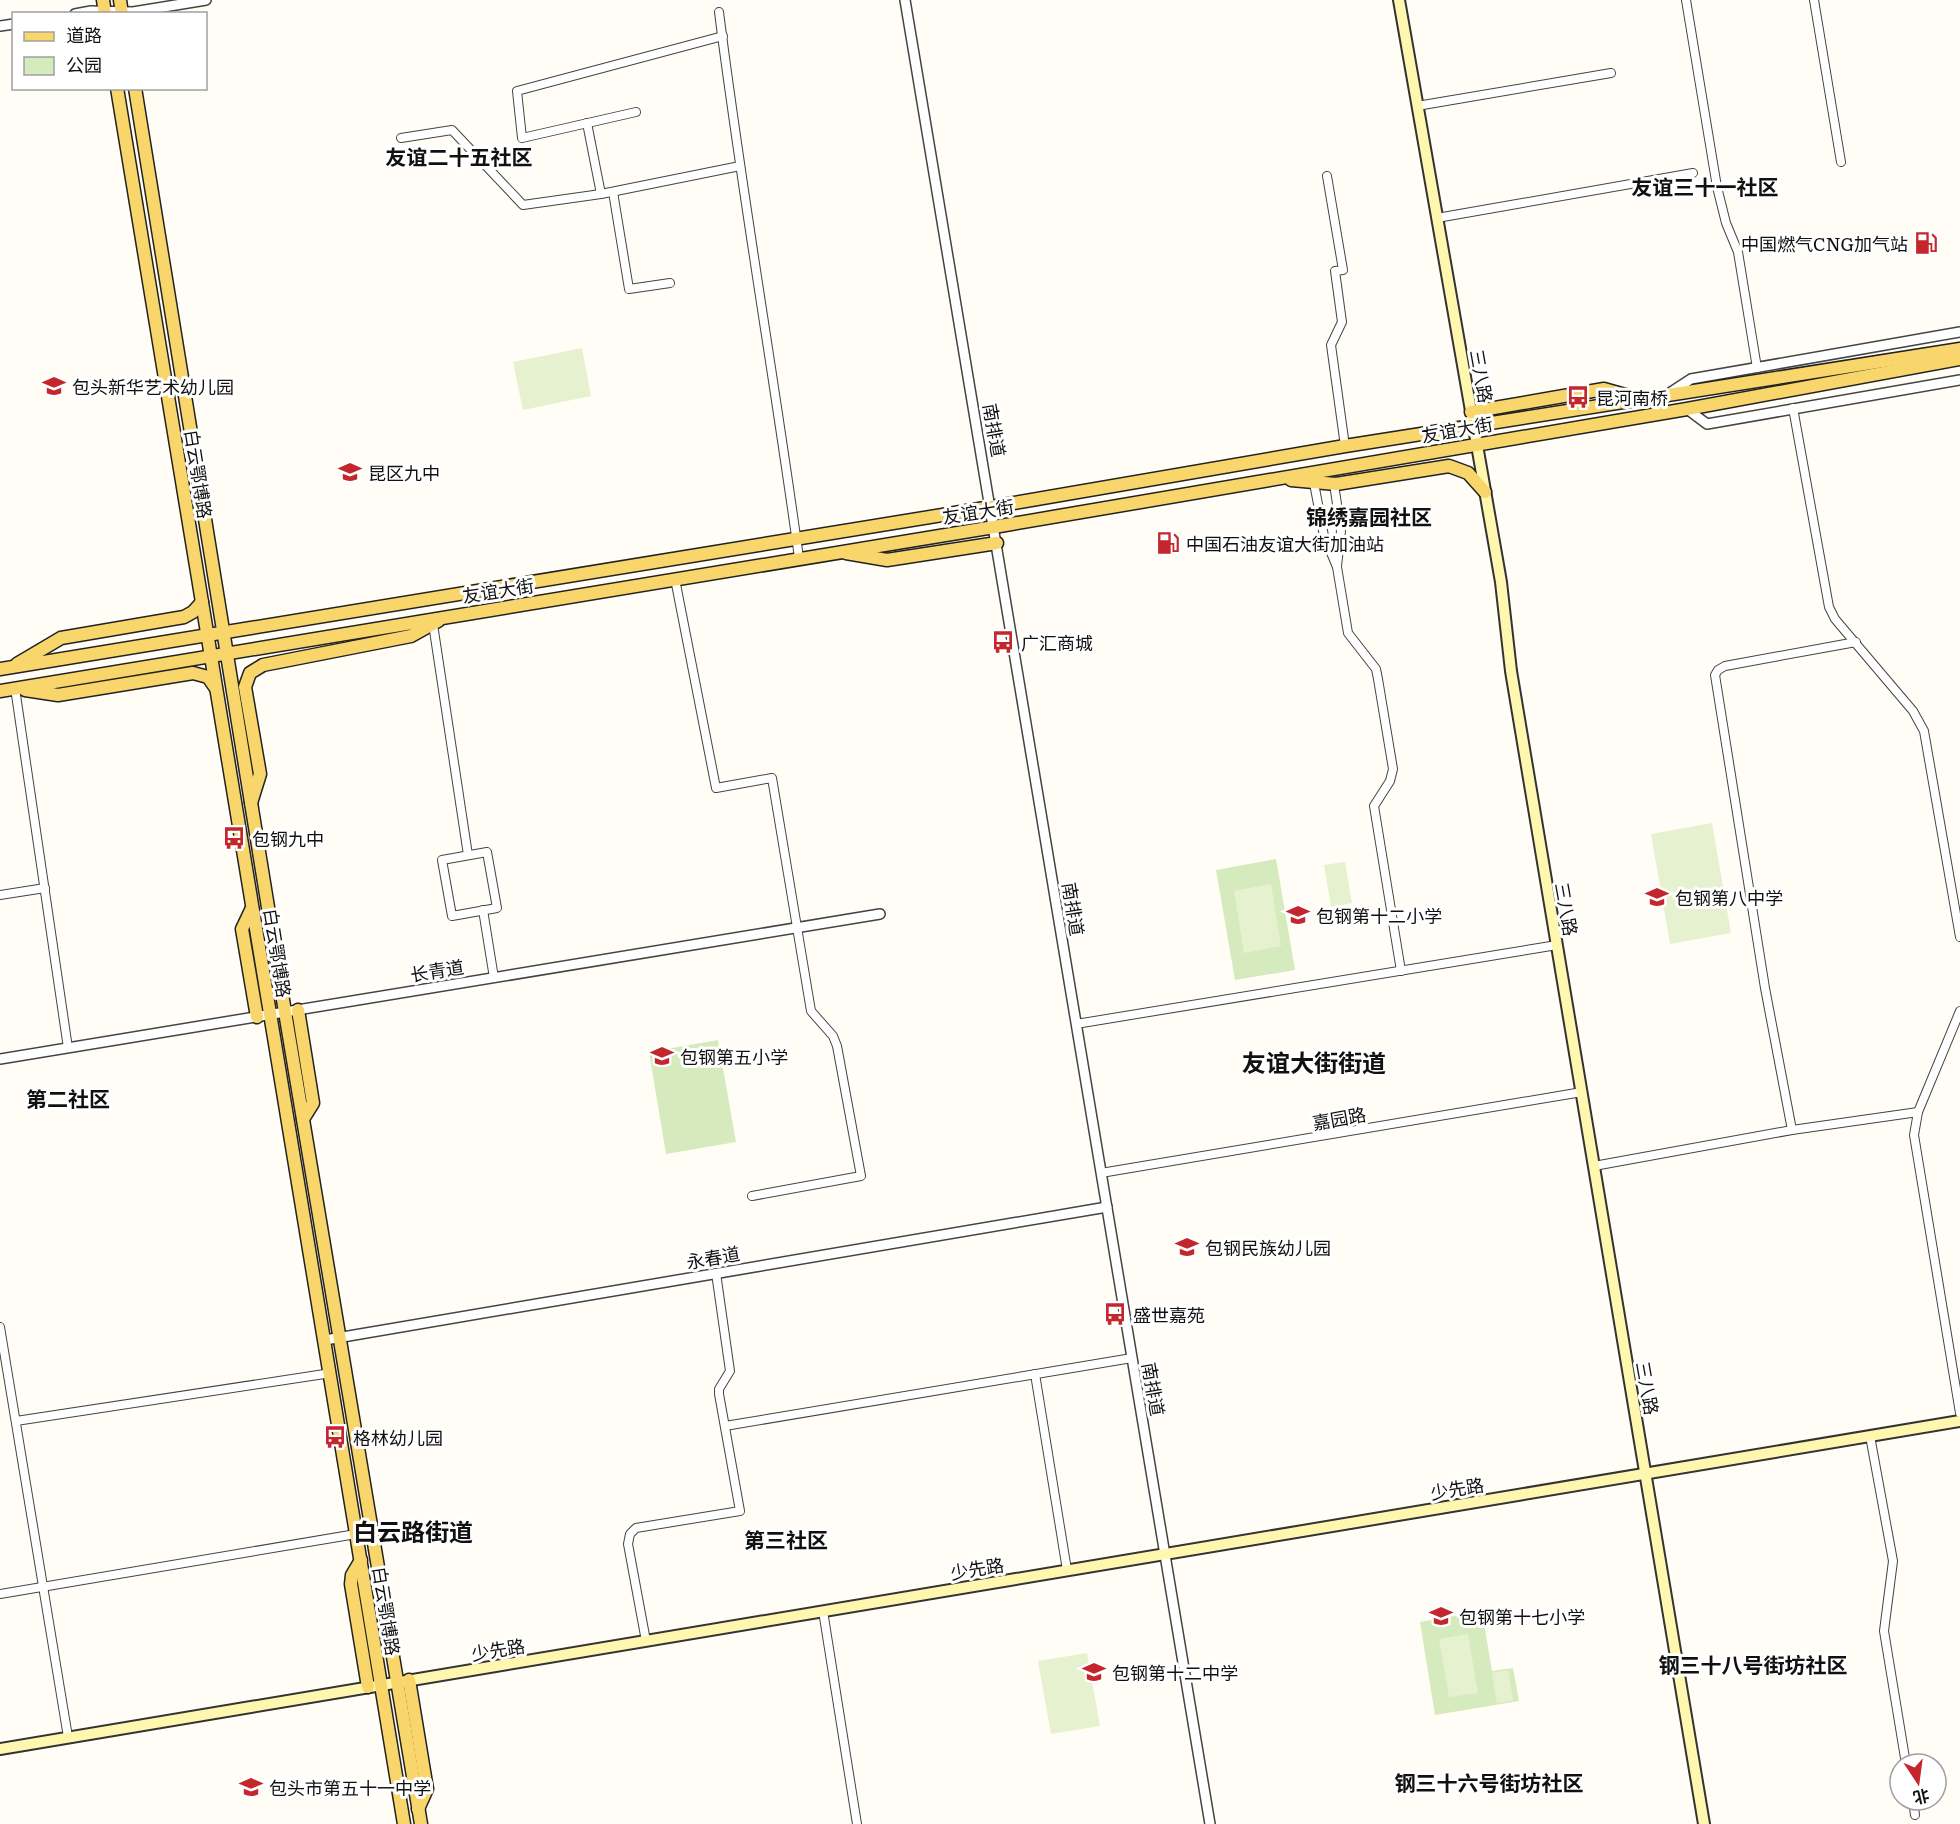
<svg xmlns="http://www.w3.org/2000/svg" width="1960" height="1824" font-family="Literata,'Noto Sans SC',serif">
<style>
.green{fill:#d5ebbd}
.pitch{fill:#e6f2cf}
.lines{fill:none;stroke-linecap:round;stroke-linejoin:round}
.minor-casing{stroke:#444;stroke-width:10}
.tertiary-casing{stroke:#444;stroke-width:12}
.secondary-casing{stroke:#333;stroke-width:14}
.primary-casing{stroke:#222;stroke-width:15}
.minor{stroke:#fff;stroke-width:8}
.tertiary{stroke:#fff;stroke-width:9}
.secondary{stroke:#fff6b0;stroke-width:10}
.primary{stroke:#f9d66b;stroke-width:12}
.labels{text-anchor:middle;dominant-baseline:central;stroke-width:6;stroke-linejoin:round;paint-order:stroke}
.poi-label{font-size:18px;fill:#111;stroke:#fff;text-anchor:start}
.street-label{font-size:18px;fill:#111;stroke:#fff}
.quarter-label{font-size:21px;font-weight:bold;fill:#111;stroke:#fff}
.district-label{font-size:24px;font-weight:bold;fill:#111;stroke:#fff}
</style>
<rect width="100%" height="100%" fill="#fffdf5"/>
<g class="green">
<path d="M1276,859l19,111 -60,10 -19,-110z"/>
<path d="M718,1040l18,102 -70,12 -17,-102z"/>
<path d="M1482,1611l10,60 21,-3 6,33 -84,14 -15,-93z"/>
</g>
<g class="pitch">
<path d="M582,348l9,48 -68,14 -10,-48z"/>
<path d="M1712,823l19,110 -61,11 -19,-110z"/>
<path d="M1345,862l7,41 -21,4 -7,-42z"/>
<path d="M1271,884l10,62 -37,7 -10,-62z"/>
<path d="M1468,1634l10,59 -29,4 -10,-58z"/>
<path d="M1087,1653l13,73 -49,8 -13,-73z"/>
<path d="M1508,1670l5,30 -16,3 -5,-30z"/>
</g>
<g class="lines">
<g class="minor-casing">
<g id="minor">
<path d="M1686,0l31,187 9,36 12,29 19,116"/>
<path d="M1814,0l27,162"/>
<path d="M719,12c23,182 55,364 80,546"/>
<path d="M1417,106l194,-33"/>
<path d="M636,112l-114,26 -5,-47 206,-55"/>
<path d="M587,123l14,71"/>
<path d="M401,138l51,-8 71,75 78,-11 139,-28"/>
<path d="M1327,176l16,94 -8,1 7,51 -11,23 14,101"/>
<path d="M613,192l16,97 41,-6"/>
<path d="M1437,218l256,-45"/>
<path d="M1793,408l36,199 6,12 78,92 11,20 36,206"/>
<path d="M1314,483l10,53 13,31 11,66 28,36 2,10 15,90 -3,12 -16,25 27,165"/>
<path d="M1334,484l7,47 -4,35"/>
<path d="M675,579l41,209 56,-10 39,233 22,25 4,10 24,130 -109,20"/>
<path d="M433,624l35,231"/>
<path d="M15,688l53,360"/>
<path d="M487,852l10,56 -45,8 -10,-56z"/>
<path d="M0,895l45,-7"/>
<path d="M483,910l11,68"/>
<path d="M1076,1024l481,-79"/>
<path d="M1918,1112l42,-101"/>
<path d="M1792,1130l-27,-142 -50,-313 3,-5 7,-4 131,-24"/>
<path d="M1594,1166l198,-36 126,-18 -4,23 46,278"/>
<path d="M1101,1173l481,-81"/>
<path d="M0,1327l68,410"/>
<path d="M1035,1374l32,196"/>
<path d="M16,1421l315,-48"/>
<path d="M725,1426l407,-68"/>
<path d="M1870,1436l23,125 -9,70 22,133"/>
<path d="M0,1594l356,-60"/>
<path d="M823,1611l34,213"/>
<path d="M646,1641l-18,-97 2,-10 6,-6 104,-17 -21,-117v-5l11,-18 -14,-98"/>
<path d="M1913,1800l2,15"/>
</g>
</g>
<g class="tertiary-casing">
<g id="tertiary">
<path d="M905,0l305,1824"/>
<path d="M75,14l16,-3 42,1 73,-12"/>
<path d="M0,26l14,-2"/>
<path d="M1668,394l23,-15 269,-47"/>
<path d="M1687,409l20,15 253,-44"/>
<path d="M0,1059l880,-145"/>
<path d="M325,1340l782,-133"/>
</g>
</g>
<g class="secondary-casing">
<g id="secondary">
<path d="M1399,0l102,582 10,89 193,1153"/>
<path d="M0,1749l1960,-328"/>
</g>
</g>
<g class="primary-casing">
<g id="primary">
<path d="M103,0l2,14"/>
<path d="M120,0l2,14"/>
<path d="M117,88l287,1736"/>
<path d="M135,88l150,924 136,812"/>
<path d="M1471,412l133,-23 32,9"/>
<path d="M1291,480l45,4 113,-18 19,7 17,19"/>
<path d="M846,553l41,7 110,-17"/>
<path d="M17,664l44,-26 123,-21 9,-5 9,-10"/>
<path d="M0,669l991,-162 354,-61 615,-97"/>
<path d="M25,690l33,5 135,-22 15,4 7,10"/>
<path d="M0,691l994,-164 693,-118 273,-50"/>
<path d="M251,803l9,-29 -15,-87 5,-14 13,-8 148,-29 27,-15"/>
<path d="M252,908l-10,21 15,88"/>
<path d="M298,1010l15,93 -10,16"/>
<path d="M361,1560l-9,15 -1,9 17,103"/>
<path d="M409,1680l18,109 -9,20"/>
</g>
</g>
<use href="#minor" class="minor"/>
<use href="#tertiary" class="tertiary"/>
<use href="#secondary" class="secondary"/>
<use href="#primary" class="primary"/>
</g>
<defs>
<g id="fuel-bare" transform="scale(1.8)"><path d="M-5.5-6h7V0h2V4h1.3V-2.5L3-4.5l.8-.8L6-3V5H2.5V1h-1V6h-7ZM-4.2-4.7v3.2H.2V-4.7Z" fill="#c4262e" stroke="#fff" stroke-width="2.5" paint-order="stroke"/></g>
<g id="school-bare" transform="scale(1.8)"><path d="M0-5L7-2L0 1L-7-2ZM-4 1L0 2.5L4 1V4Q0 6-4 4Z" fill="#c4262e" stroke="#fff" stroke-width="2.5" paint-order="stroke"/></g>
<g id="bus-bare" transform="scale(1.8)"><path d="M-5-6H5V4H4V6H2V4H-2V6H-4V4H-5ZM-3.5-4V0h7V-4ZM-3.5 1.2v1.5H-2V1.2ZM2 1.2v1.5H3.5V1.2Z" fill="#c4262e" stroke="#fff" stroke-width="2.5" paint-order="stroke"/></g>
</defs>
<g fill-rule="evenodd">
<use href="#fuel-bare" x="1926" y="243"/>
<use href="#school-bare" x="54" y="386"/>
<use href="#bus-bare" x="1578" y="397"/>
<use href="#school-bare" x="350" y="472"/>
<use href="#fuel-bare" x="1168" y="543"/>
<use href="#bus-bare" x="1003" y="642"/>
<use href="#bus-bare" x="234" y="838"/>
<use href="#school-bare" x="1657" y="897"/>
<use href="#school-bare" x="1298" y="915"/>
<use href="#school-bare" x="662" y="1056"/>
<use href="#school-bare" x="1187" y="1247"/>
<use href="#bus-bare" x="1115" y="1314"/>
<use href="#bus-bare" x="335" y="1437"/>
<use href="#school-bare" x="1441" y="1616"/>
<use href="#school-bare" x="1094" y="1672"/>
<use href="#school-bare" x="251" y="1787"/>
</g>
<g class="labels">
<g class="poi-label">
<text x="1908" y="243" text-anchor="end">中国燃气CNG加气站</text>
<text x="72" y="386">包头新华艺术幼儿园</text>
<text x="1596" y="397">昆河南桥</text>
<text x="368" y="472">昆区九中</text>
<text x="1186" y="543">中国石油友谊大街加油站</text>
<text x="1021" y="642">广汇商城</text>
<text x="252" y="838">包钢九中</text>
<text x="1675" y="897">包钢第八中学</text>
<text x="1316" y="915">包钢第十二小学</text>
<text x="680" y="1056">包钢第五小学</text>
<text x="1205" y="1247">包钢民族幼儿园</text>
<text x="1133" y="1314">盛世嘉苑</text>
<text x="353" y="1437">格林幼儿园</text>
<text x="1459" y="1616">包钢第十七小学</text>
<text x="1112" y="1672">包钢第十二中学</text>
<text x="269" y="1787">包头市第五十一中学</text>
</g>
<g class="street-label">
<text transform="translate(1482 376) rotate(80)">三八路</text>
<text transform="translate(1457 429) rotate(-10)">友谊大街</text>
<text transform="translate(995 430) rotate(80)">南排道</text>
<text transform="translate(199 474) rotate(81)">白云鄂博路</text>
<text transform="translate(978 511) rotate(-9)">友谊大街</text>
<text transform="translate(498 590) rotate(-9)">友谊大街</text>
<text transform="translate(1074 909) rotate(81)">南排道</text>
<text transform="translate(1567 909) rotate(80)">三八路</text>
<text transform="translate(278 953) rotate(81)">白云鄂博路</text>
<text transform="translate(437 970) rotate(-9)">长青道</text>
<text transform="translate(1339 1118) rotate(-10)">嘉园路</text>
<text transform="translate(713 1257) rotate(-10)">永春道</text>
<text transform="translate(1648 1388) rotate(80)">三八路</text>
<text transform="translate(1154 1389) rotate(80)">南排道</text>
<text transform="translate(1457 1488) rotate(-9)">少先路</text>
<text transform="translate(977 1568) rotate(-9)">少先路</text>
<text transform="translate(387 1611) rotate(81)">白云鄂博路</text>
<text transform="translate(498 1649) rotate(-9)">少先路</text>
</g>
<g class="quarter-label">
<text x="459" y="155">友谊二十五社区</text>
<text x="1705" y="185">友谊三十一社区</text>
<text x="1369" y="515">锦绣嘉园社区</text>
<text x="68" y="1097">第二社区</text>
<text x="786" y="1538">第三社区</text>
<text x="1753" y="1663">钢三十八号街坊社区</text>
<text x="1489" y="1781">钢三十六号街坊社区</text>
</g>
<g class="district-label">
<text x="1314" y="1061">友谊大街街道</text>
<text x="413" y="1530">白云路街道</text>
</g>
</g>
<rect x="12" y="12" width="195" height="78" fill="#ffffff" stroke="#a0a0a0" stroke-width="1.5"/>
<rect x="24" y="32" width="30" height="9" fill="#f9d66b" stroke="#a0a0a0" stroke-width="1.5"/>
<text x="66" y="42" font-size="18" fill="#111111">道路</text>
<rect x="24" y="57" width="30" height="18" fill="#d5ebbd" stroke="#a0a0a0" stroke-width="1.5"/>
<text x="66" y="72" font-size="18" fill="#111111">公园</text>
<g transform="translate(1918 1782) rotate(167)"><circle r="28" fill="#ffffff" stroke="#a0a0a0" stroke-width="1.5"/>
<path d="M0-4.5L10 22L0 15L-10 22Z" fill="#c4262e"/>
<text y="-9" font-size="16" font-weight="bold" text-anchor="middle" fill="#111111">北</text>
</g>
</svg>
